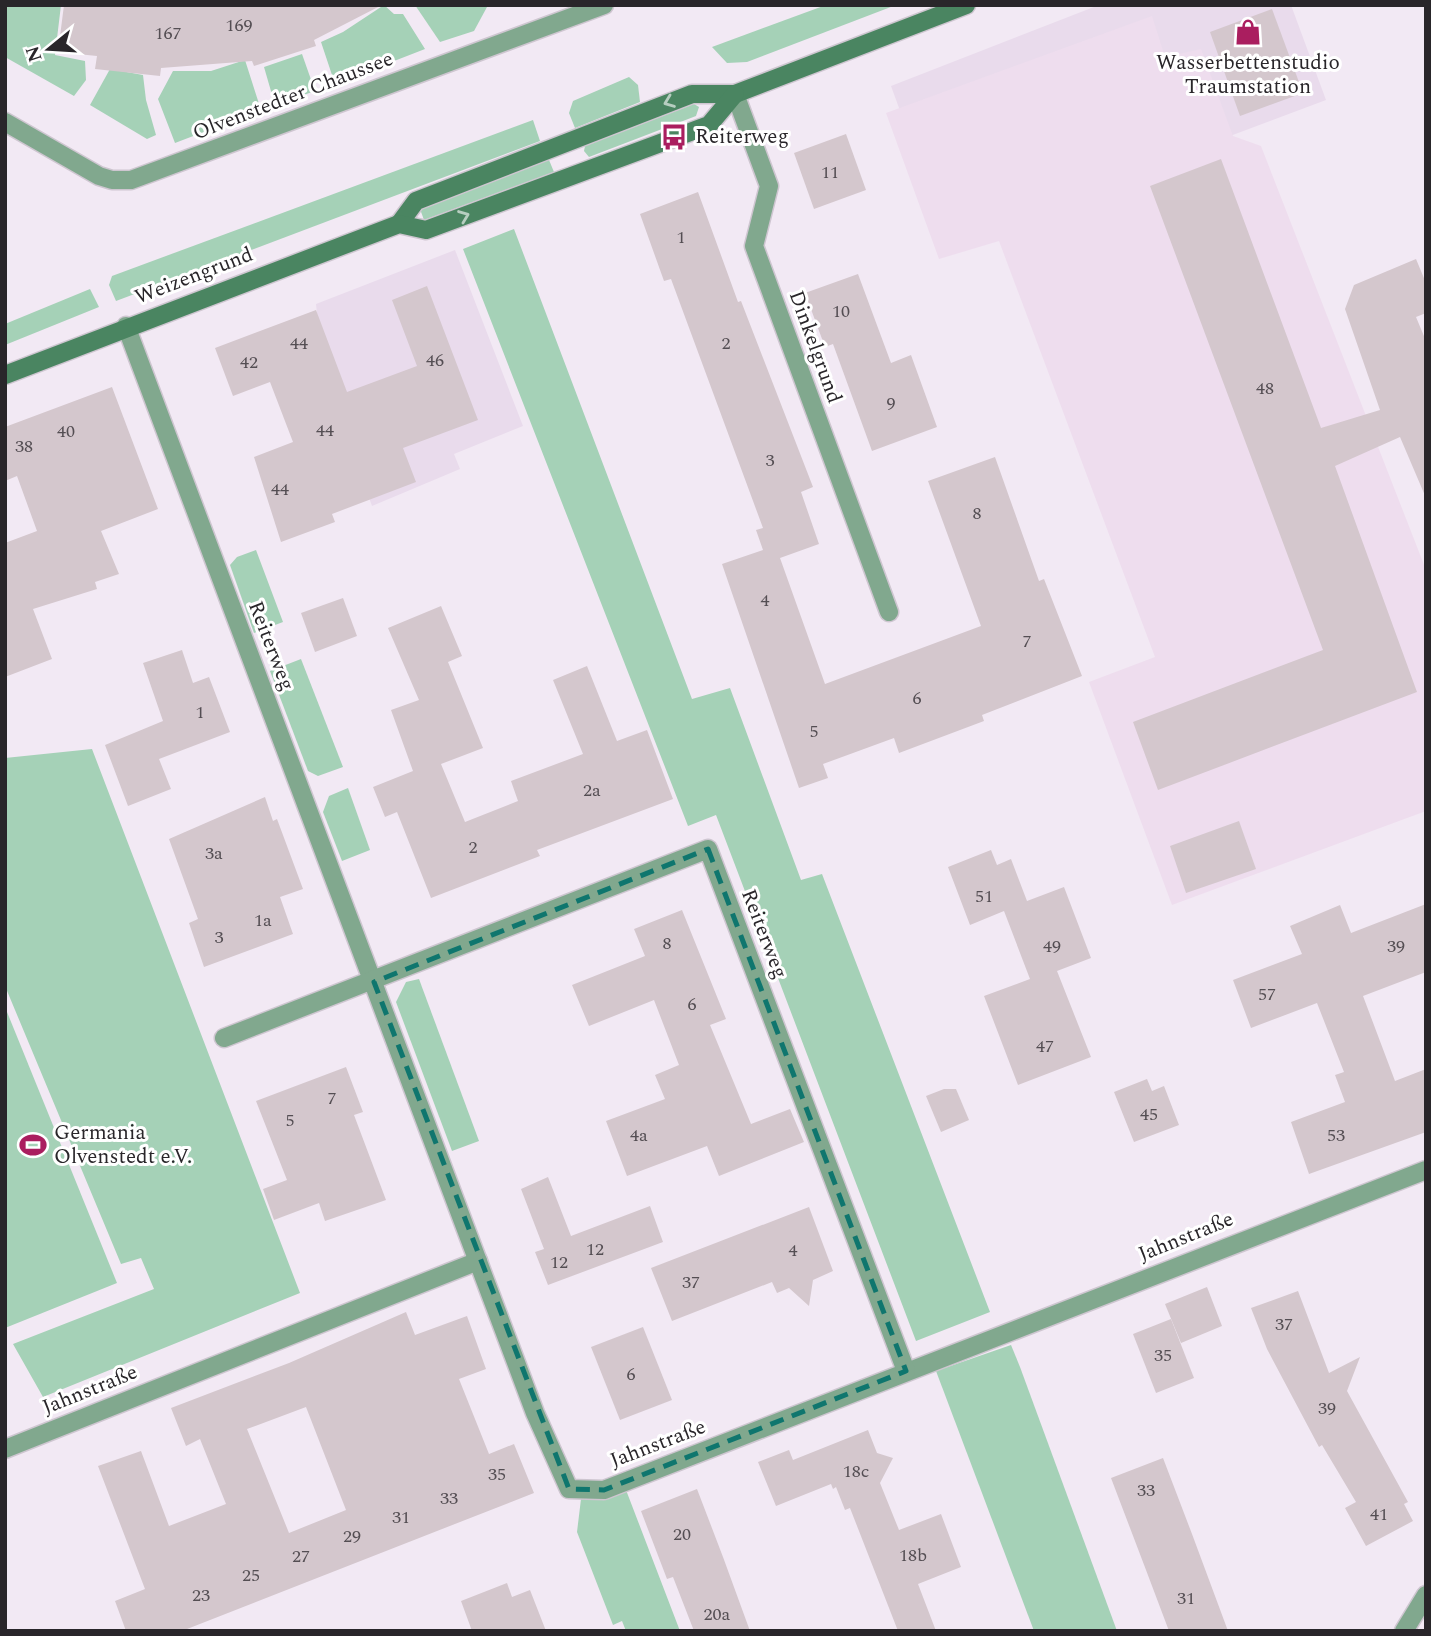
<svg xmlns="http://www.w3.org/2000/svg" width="1431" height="1636" font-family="Spectral,serif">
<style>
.built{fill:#e9dbec}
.industrial{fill:#ede}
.green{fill:#a5d1b7}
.building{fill:#d4c7cd;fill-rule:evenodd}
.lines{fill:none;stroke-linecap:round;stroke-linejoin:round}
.street-casing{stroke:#cec6d0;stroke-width:21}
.secondary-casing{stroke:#cec6d0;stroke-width:21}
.street{stroke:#81a88e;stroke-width:18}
.secondary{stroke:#4a8561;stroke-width:18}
.oneway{stroke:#b7cec0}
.marked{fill:none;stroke:#0f766e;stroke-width:5;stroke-dasharray:14 9;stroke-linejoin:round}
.labels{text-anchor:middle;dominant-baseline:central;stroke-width:6;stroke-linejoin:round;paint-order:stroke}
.number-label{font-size:18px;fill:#544e53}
.poi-label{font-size:21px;fill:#29262a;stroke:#fff;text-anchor:start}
.street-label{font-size:21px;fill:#29262a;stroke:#fff}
</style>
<rect width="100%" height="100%" fill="#f2e9f4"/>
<g class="built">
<path d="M1099,5h192l35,95 -378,142 -57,-156z"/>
<path d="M455,250l68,176 -69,28 6,15 -88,37 -49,-137 -7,-65z"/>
</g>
<path class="industrial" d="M1152,16l13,41 36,-8 32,87 28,10 165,424v241l-254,94 -83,-223 66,-25 -156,-416 -60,18 -53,-146z"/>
<g class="green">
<path d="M5,5h56l-6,50 30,6 1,19 -12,16 -69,-39z"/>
<path d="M384,5l10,9h9l22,35 -90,35 -14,-42 22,-10z"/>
<path d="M415,5h68l4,2 -13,24 -34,11z"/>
<path d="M826,5h70l-149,57 -20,1 -15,-16z"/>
<path d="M302,54l13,37 -40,14 -11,-38z"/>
<path d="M245,60l16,50 -86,33 -17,-44 15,-28h38z"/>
<path d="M110,69l33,6 3,25 10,35 -9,4 -57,-34z"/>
<path d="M629,77l9,8 2,17 -65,26 -6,-15 4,-12z"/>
<path d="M694,104l5,3 -3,9 -107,41 -5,-6 1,-5z"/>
<path d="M533,120l7,21 -424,160 -7,-16 3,-9z"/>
<path d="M549,160l5,12 -130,48 -4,-11z"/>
<path d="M514,229l178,470 38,-11 71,192 21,-6 168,438 -74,29 -200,-526 -28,11 -225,-577z"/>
<path d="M90,289l9,18 -94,38v-21z"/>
<path d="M256,550l27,72 -29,11 -24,-68 7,-8z"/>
<path d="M301,659l42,108 -25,9 -10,-5 -38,-100z"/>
<path d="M92,749l208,544 -257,104 -30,-53 141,-55 -13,-31 -20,6 -116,-278v-228z"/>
<path d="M348,788l22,62 -28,11 -19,-49 6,-16z"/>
<path d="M419,979l60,162 -27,10 -56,-149 10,-20z"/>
<path d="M5,1007l112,276 -112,45z"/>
<path d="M1011,1345l9,22 97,264h-83l-98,-260z"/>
<path d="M626,1490l54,141h-54l-4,-10 -9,4 -36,-93 4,-33 22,-1z"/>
</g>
<g class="building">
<path d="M64,5h318l-68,35 2,6 -62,20 -2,-5 -91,7 -1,8 -65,-7 2,-13 -39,-4z"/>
<path d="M1272,9l31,84 -63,23 -30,-84z"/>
<path d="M846,134l20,56 -52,19 -20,-56z"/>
<path d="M1221,159l100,269 59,-18 -35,-101 9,-24 62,-26 10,24v30l-10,4 10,24v157l-26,-61 -65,29 82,226 -259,98 -25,-68 190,-72 -173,-464z"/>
<path d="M698,192l40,110 3,-1 72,186 -12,5 18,52 -39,14 45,126 156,-58 -53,-145 67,-24 44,124 5,-2 38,97 -100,39 2,6 -85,32 -5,-15 -71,26 5,14 -29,10 -77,-224 41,-14 -7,-20 7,-2 -92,-249 -7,2 -24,-67z"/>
<path d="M858,274l33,89 20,-8 26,72 -65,24 -39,-107 -8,3 -20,-54z"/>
<path d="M427,286l51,134 -75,28 13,34 -84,32 3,8 -54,20 -27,-85 39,-15 -23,-60 -37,14 -18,-48 101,-38 31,82 70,-26 -25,-66z"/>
<path d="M112,387l46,122 -57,22 18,43 -24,8 2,7 -64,20 19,50 -47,18v-134l32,-12 -20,-55 -12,5v-54z"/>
<path d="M343,598l14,38 -42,16 -14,-39z"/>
<path d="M441,606l21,50 -14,6 35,86 -42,16 24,58 53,-21 -7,-20 72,-27 -30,-74 34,-14 30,75 30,-11 26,69 -136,51 3,6 -109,42 -34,-86 -12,5 -12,-30 40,-16 -22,-61 28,-10 -31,-72z"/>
<path d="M182,650l11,33 16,-6 21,55 -71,27 12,30 -43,17 -23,-61 58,-24 -20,-58z"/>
<path d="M265,797l8,24 4,-2 26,70 -23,8 13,37 -89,33 -15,-44 9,-4 -29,-80z"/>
<path d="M1239,821l17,48 -70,24 -16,-47z"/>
<path d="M991,850l6,15 14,-6 16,42 37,-14 27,71 -34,13 34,86 -73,28 -34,-89 46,-17 -26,-68 -34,14 -22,-58z"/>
<path d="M1426,904v68l-63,24 32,85 31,-12v63l-117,42 -18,-52 54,-20 -10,-27 9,-3 -27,-69 -66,25 -18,-48 69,-26 -12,-28 50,-21 11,28z"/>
<path d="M682,910l44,109 -16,6 41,99 39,-15 14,33 -85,34 -12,-30 -80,30 -21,-55 59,-22 -10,-24 24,-10 -25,-65 -65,26 -17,-41 73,-29 -11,-27z"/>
<path d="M346,1067l17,45 -9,3 32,85 -61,21 -6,-18 -45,17 -11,-31 24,-9 -31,-79z"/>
<path d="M1147,1079l5,12 12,-5 15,39 -45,17 -20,-50z"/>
<path d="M944,1089h12l13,31 -28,12 -15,-36z"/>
<path d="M548,1177l23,59 79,-30 13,36 -115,43 -13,-33 9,-3 -23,-60z"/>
<path d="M809,1207l24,64 -20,9 -4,26 -20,-18 -12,5 -5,-11 -100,39 -21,-53z"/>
<path d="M1207,1287l15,39 -41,17 -16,-39z"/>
<path d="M1298,1291l31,82 31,-16 -13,34 61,111 -4,2 9,17 -47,25 -21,-38 11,-6 -34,-57 -3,2 -52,-98 -16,-41z"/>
<path d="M406,1312l9,23 52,-19 19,53 -27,10 30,75 25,-10 20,49 -352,138h-56l-11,-30 30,-12 -47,-123 43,-15 28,75 57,-22 -26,-65 -14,7 -15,-38 118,-45zM306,1407l40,103 -57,23 -42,-104z"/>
<path d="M1171,1319l23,59 -38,15 -23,-59z"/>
<path d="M643,1327l29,73 -52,20 -29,-73z"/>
<path d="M868,1430l9,23 16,5 -13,25 19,47 42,-16 20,53 -43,17 18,47h-38l-48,-123 -5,2 -9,-23 -3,2 -2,-5 -55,22 -18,-44 31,-12 4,10z"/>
<path d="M1163,1458l29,76 36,97h-59l-23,-61 -35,-92z"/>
<path d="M697,1489l26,68 27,74h-56l-21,-54 -6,2 -26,-68z"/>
<path d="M507,1583l5,14 18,-7 16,41h-74l-11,-30z"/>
</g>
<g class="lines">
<g class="street-casing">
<g id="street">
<path d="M735,94l34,92 -15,60 135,366"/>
<path d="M5,122l94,54 13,4h19l473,-175"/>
<path d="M126,326l409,1087 34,76 35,1 822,-320"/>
<path d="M224,1038l484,-189 198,522"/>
<path d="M5,1449l473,-188"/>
<path d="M1404,1631l22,-36"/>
</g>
</g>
<g class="secondary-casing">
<g id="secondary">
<path d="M399,224l17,-23 276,-107h43l231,-89"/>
<path d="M5,375l394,-151 27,6 283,-105 26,-31"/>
</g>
</g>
<use href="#street" class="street"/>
<use href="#secondary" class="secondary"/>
</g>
<defs><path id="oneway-chevron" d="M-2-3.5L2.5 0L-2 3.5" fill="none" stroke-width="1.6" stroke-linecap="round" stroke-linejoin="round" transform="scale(1.75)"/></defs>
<g class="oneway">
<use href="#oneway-chevron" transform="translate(669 102) rotate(159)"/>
<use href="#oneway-chevron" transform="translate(464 216) rotate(-21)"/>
</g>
<path class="marked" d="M708,849l198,522 -302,119 -35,-1 -195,-507z"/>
<defs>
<g id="shop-bare" transform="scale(2.1)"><path d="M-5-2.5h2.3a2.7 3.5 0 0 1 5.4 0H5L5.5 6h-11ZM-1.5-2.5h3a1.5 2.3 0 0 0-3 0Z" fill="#aa1e5f" stroke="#fff" stroke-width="2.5" paint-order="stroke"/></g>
<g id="bus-bare" transform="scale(2.1)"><path d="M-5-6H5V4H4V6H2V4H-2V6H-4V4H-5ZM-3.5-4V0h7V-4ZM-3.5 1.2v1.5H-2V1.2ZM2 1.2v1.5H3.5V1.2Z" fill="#aa1e5f" stroke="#fff" stroke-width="2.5" paint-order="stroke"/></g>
<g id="stadium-bare" transform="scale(2.1)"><path d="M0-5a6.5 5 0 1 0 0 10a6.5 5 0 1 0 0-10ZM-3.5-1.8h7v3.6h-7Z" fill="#aa1e5f" stroke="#fff" stroke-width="2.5" paint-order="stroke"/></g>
</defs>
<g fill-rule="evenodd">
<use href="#shop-bare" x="1248" y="32"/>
<use href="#bus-bare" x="674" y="137"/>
<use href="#stadium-bare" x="33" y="1145"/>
</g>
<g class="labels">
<g class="number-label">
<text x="239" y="25">169</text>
<text x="168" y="33">167</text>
<text x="830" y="172">11</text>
<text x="681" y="237">1</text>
<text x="841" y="311">10</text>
<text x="299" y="343">44</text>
<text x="726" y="343">2</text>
<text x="435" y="360">46</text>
<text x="249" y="362">42</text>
<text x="1265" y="388">48</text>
<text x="891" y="403">9</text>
<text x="325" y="430">44</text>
<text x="66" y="431">40</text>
<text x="24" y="446">38</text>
<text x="770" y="460">3</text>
<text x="280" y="489">44</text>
<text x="977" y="513">8</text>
<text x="765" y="600">4</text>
<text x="1027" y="641">7</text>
<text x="917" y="698">6</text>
<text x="200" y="712">1</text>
<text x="814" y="731">5</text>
<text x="592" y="790">2a</text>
<text x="473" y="847">2</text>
<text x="214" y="853">3a</text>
<text x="984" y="896">51</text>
<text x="263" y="920">1a</text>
<text x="219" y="937">3</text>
<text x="667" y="943">8</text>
<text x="1052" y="946">49</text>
<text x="1396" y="946">39</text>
<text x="1267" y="994">57</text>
<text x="692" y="1004">6</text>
<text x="1045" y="1046">47</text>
<text x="332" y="1098">7</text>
<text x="1149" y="1114">45</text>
<text x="290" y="1120">5</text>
<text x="639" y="1135">4a</text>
<text x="1336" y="1135">53</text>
<text x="595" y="1249">12</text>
<text x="793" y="1250">4</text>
<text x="559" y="1262">12</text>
<text x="691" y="1282">37</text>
<text x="1284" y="1324">37</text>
<text x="1163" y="1355">35</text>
<text x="631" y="1374">6</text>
<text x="1327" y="1408">39</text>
<text x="856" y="1471">18c</text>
<text x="497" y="1474">35</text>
<text x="1146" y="1490">33</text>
<text x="449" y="1498">33</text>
<text x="1379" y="1514">41</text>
<text x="401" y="1517">31</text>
<text x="682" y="1534">20</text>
<text x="352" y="1536">29</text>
<text x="913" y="1555">18b</text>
<text x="301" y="1556">27</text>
<text x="251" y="1575">25</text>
<text x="201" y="1595">23</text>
<text x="1186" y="1598">31</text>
<text x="717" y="1614">20a</text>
</g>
<g class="poi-label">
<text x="1248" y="63" text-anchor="middle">Wasserbettenstudio<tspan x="1248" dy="24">Traumstation</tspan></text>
<text x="695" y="137">Reiterweg</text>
<text x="54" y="1133">Germania<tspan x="54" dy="24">Olvenstedt e.V.</tspan></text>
</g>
<g class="street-label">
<text transform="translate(293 96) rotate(-21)">Olvenstedter Chaussee</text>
<text transform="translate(194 276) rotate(-21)">Weizengrund</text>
<text transform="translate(815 347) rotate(70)">Dinkelgrund</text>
<text transform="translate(271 646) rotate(69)">Reiterweg</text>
<text transform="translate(764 934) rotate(69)">Reiterweg</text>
<text transform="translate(1186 1237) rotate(-22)">Jahnstraße</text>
<text transform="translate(90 1390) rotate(-22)">Jahnstraße</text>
<text transform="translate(658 1444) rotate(-21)">Jahnstraße</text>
</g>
</g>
<rect width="1431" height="1636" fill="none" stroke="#29262a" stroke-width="14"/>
<g transform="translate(49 49) rotate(252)" stroke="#ffffff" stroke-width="5" paint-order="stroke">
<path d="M0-5L12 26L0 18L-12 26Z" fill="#29262a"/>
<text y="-10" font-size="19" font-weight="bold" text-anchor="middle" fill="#29262a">N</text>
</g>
</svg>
